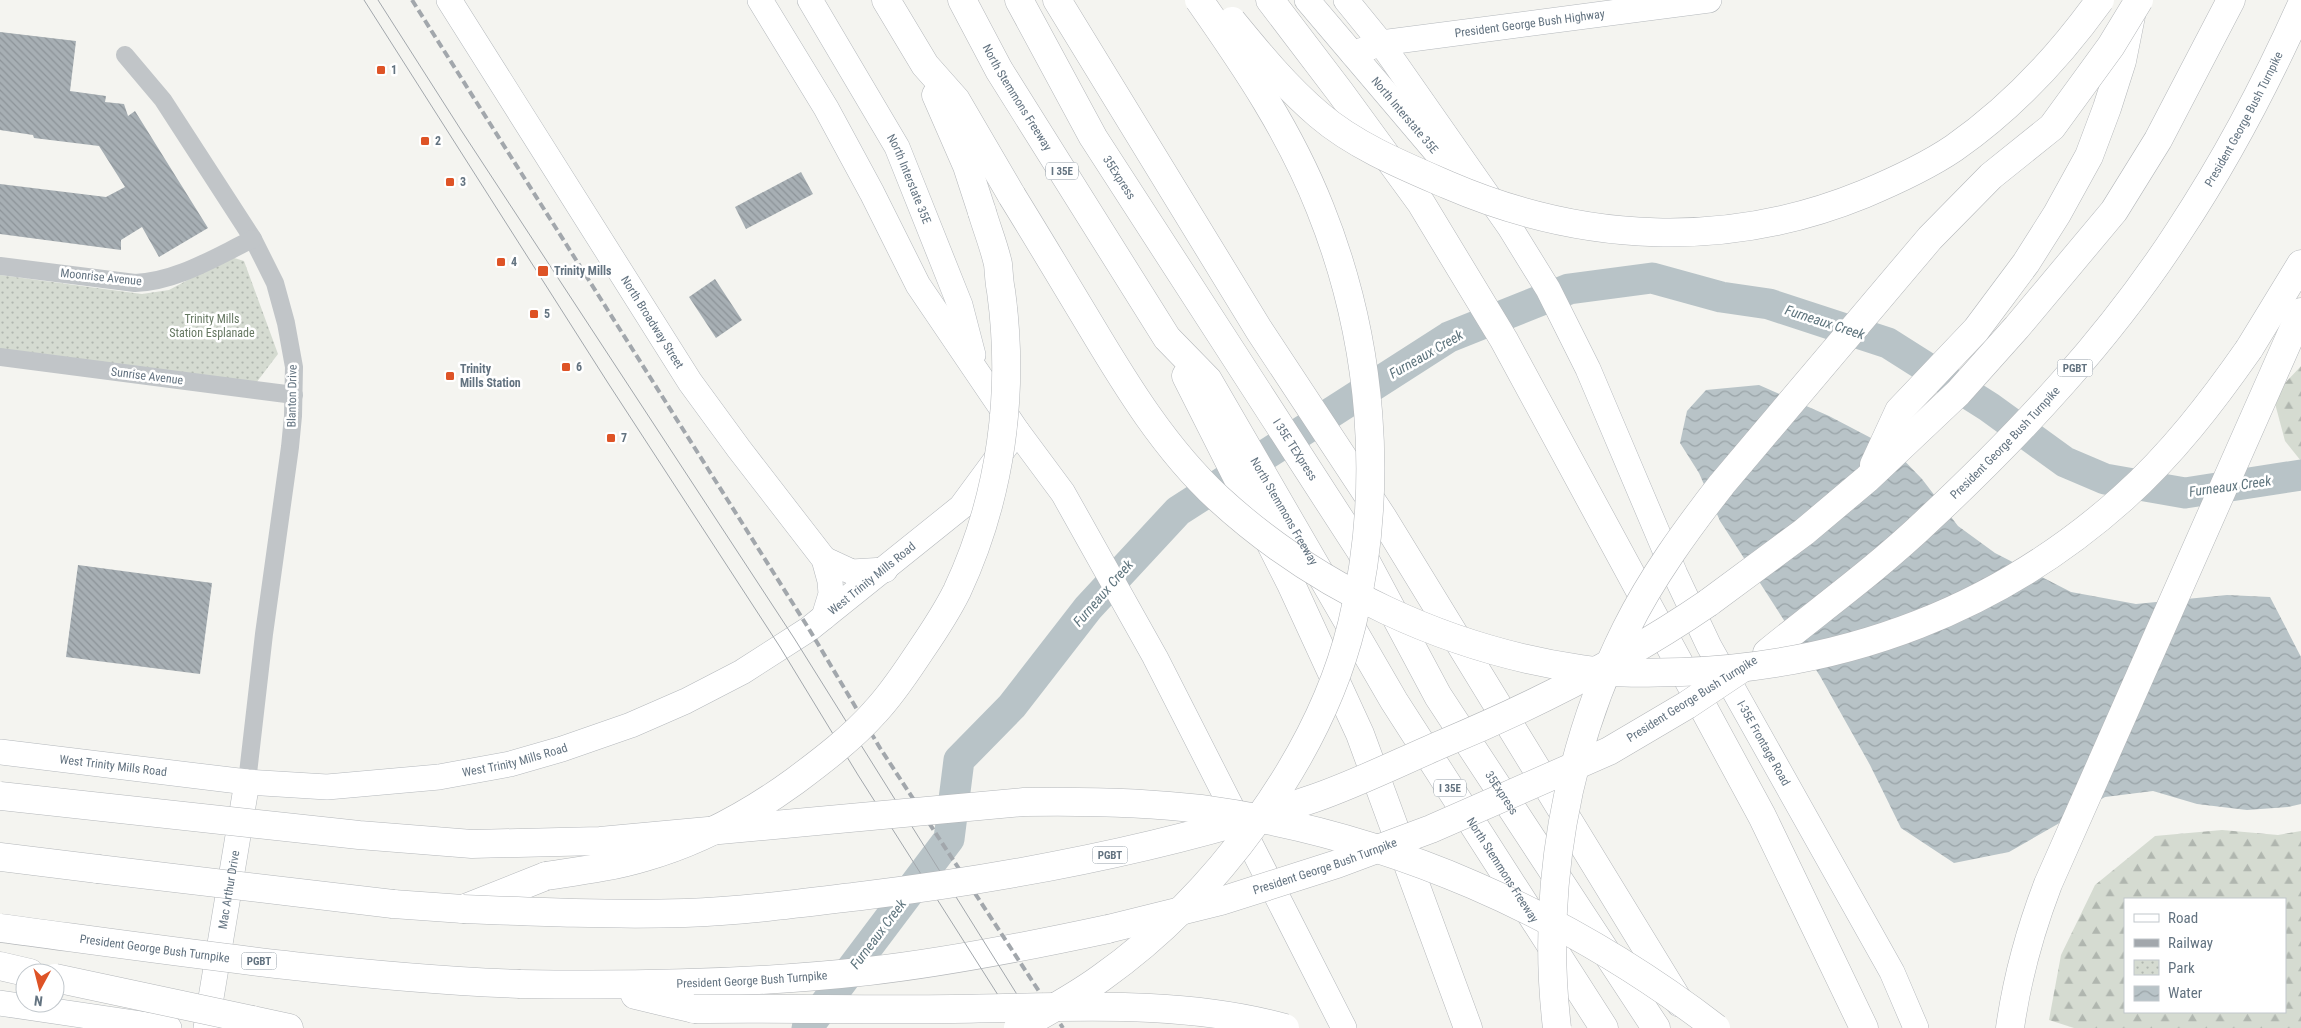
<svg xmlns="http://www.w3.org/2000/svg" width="2301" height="1028" font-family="'Roboto Condensed',sans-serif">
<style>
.forest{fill:url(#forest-firs);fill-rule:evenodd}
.park{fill:url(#park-dots)}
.water{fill:url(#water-waves)}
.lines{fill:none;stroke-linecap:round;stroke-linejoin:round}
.river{stroke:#b8c3c7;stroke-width:31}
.building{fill:url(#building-back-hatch)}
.secondary-casing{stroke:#b4b8bc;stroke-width:26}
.highway-casing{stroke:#b4b7ba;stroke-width:29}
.street{stroke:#c1c5c8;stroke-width:18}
.secondary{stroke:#fff;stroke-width:25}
.highway{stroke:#fff;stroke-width:28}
.tram{stroke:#a2a7ac;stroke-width:1}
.rail{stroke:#a2a7ac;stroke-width:4;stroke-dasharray:8 4;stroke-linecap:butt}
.highway-bridge-casing{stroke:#b4b7ba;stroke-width:29;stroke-linecap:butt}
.highway-bridge{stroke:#fff;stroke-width:28}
.poi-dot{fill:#de5326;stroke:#fff;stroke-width:2}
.labels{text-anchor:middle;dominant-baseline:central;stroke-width:5;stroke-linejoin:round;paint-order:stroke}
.shield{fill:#fff;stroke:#929da6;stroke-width:1}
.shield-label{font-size:11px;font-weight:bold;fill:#637380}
.street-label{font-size:12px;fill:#637380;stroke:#fff}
.poi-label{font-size:12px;font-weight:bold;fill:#637380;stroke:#fff;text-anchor:start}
.park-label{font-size:12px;fill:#667862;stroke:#fff}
.water-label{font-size:14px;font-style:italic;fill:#5f757e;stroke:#fff}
</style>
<defs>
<pattern id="forest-firs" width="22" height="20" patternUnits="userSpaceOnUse" patternTransform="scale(1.25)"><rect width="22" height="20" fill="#d5dbd1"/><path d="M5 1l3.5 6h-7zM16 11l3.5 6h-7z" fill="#b0b6af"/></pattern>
<pattern id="park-dots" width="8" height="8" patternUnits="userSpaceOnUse" patternTransform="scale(1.25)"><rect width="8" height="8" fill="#d5dbd1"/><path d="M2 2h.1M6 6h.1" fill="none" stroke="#b0b6af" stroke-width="1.8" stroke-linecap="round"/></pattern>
<pattern id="water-waves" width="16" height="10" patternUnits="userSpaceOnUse" patternTransform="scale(1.25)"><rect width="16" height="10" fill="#b8c3c7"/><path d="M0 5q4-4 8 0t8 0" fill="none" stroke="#99a3a7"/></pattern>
<pattern id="building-back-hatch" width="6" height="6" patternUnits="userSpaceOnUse" patternTransform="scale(1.25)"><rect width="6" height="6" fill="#a7afb4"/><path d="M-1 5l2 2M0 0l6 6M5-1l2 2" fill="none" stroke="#8c9398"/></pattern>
</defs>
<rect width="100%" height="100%" fill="#f4f4f0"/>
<g class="forest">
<path d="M2301,366v95l-16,-20 -12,-45z"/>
<path d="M2222,830l56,5 23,-4v197h-227l-25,-8 12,-65 34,-70 60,-49zM2125,899h160v113h-160z"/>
</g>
<path class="park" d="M231,257l13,4 34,93 -22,29 -256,-32v-76l142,19 27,-4z"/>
<path class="water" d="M1759,385l70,31 65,34 28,29 36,47 37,27 76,39 65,12 91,-9 43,2 31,60v147l-13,3 -41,3 -50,-6 -44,-13 -48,6 -96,55 -55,11 -53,-35 -31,-63 -50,-89 -100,-155 -21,-48 -19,-30 7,-32 19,-21z"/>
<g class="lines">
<path class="river" d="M807,1028l142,-189 10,-79 53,-54 76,-98 90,-97 271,-174 120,-48 83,-11 69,19 48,7 119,39 101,64 76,55 40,17 80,14 116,-18"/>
</g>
<g class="building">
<path d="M0,32l76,9 -6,50 36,5 -1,6 19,2 4,12 7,-5 73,117 -49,29 -17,-30 -21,13v10l-121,-16v-50l106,13 19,-10 -26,-41 -65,-8 -1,-3 -33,-5z"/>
<path d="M801,172l12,22 -67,35 -11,-22z"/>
<path d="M715,279l27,41 -26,18 -27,-41z"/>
<path d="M78,565l134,18 -12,91 -134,-17z"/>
</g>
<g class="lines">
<g class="secondary-casing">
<g id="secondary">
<path id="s1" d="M449,0l241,382 49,67 85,110 6,22 1,13 -7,23"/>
<path id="s2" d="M810,0l87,147 63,158 13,50"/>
<path id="s3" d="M1307,0l129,152 20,20"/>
<path id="s4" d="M1346,0l35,43 128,183 39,63 40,80 87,205 34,72 183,326 24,56"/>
<path id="s5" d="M1353,54l28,-11 328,-43"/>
<path d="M1017,431l46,62 92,164 189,371"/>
<path d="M824,559l28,13 33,-2"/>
<path id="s6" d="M0,752l247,30 80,5 112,-10 71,-13 52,-15 69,-24 55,-24 56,-29 67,-43 152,-122 56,-76 -99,-146 -46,-92 -46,-85 -66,-108"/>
<path d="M0,1003l169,25"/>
<path id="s7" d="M206,1028l41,-246"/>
</g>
</g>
<g class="highway-casing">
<g id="highway">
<path d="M886,0l39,65 31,35 56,96"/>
<path id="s8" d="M962,0l37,70 168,268 41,42 186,321 210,327"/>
<path id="s9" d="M1019,0l74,137 267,413 78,146 218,332"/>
<path d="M1057,0l202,330 124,188 297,485"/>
<path d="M1270,0l70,92 81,111 83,137 258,476 102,212"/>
<path d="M936,95l31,71 15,46"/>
<path d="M2249,349l52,-85"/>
<path d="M1186,376l105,208 69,150 108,294"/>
<path d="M1874,465l25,-54 77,-81 50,-67 31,-49 32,-58 18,-48 15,-47 9,-45"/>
<path d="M1708,603l96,-71 63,-53 91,-86 59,-66 97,-116 44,-71 73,-140"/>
<path id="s10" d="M1767,653c54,-44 111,-85 161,-133 93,-87 182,-182 251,-289 47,-71 87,-147 122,-225"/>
<path d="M0,857l98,12"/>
<path d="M393,904l70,5 83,-33"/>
<path d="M0,966l30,7"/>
<path id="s11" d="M520,984c116,2 233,0 349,-13 80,-9 160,-25 239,-42"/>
<path d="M635,995l59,14"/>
<path d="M252,1020l37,8"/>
<path d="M2010,1028c7,-50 20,-97 38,-144l253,-572"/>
</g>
</g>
<g class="street">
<path d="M125,55l38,45 90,139 22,44 11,40 8,44 -1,49 -3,31 -26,187 -17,148"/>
<path d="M0,266l135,17c43,-2 80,-26 118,-44"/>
<path d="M0,357l294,38"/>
</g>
<use href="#secondary" class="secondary"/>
<use href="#highway" class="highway"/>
<g class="tram">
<path d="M364,0l244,383 172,264 78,128 161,253"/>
<path d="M378,0l83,130 333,508 244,390"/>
</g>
<path class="rail" d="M412,0l397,629 71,119 183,280"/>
<g class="highway-bridge-casing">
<g id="highway-bridge">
<path d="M1232,21c27,33 54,66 87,94 36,31 85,51 129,70 135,58 279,65 416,9 31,-13 62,-27 90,-46 59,-41 105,-91 146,-148"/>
<path d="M1012,196c26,42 51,84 77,127 37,62 76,126 129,175 99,91 230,152 363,171 33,5 68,4 101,3 166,-6 317,-63 441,-174 49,-44 89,-96 126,-149"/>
<path d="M0,796l359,39 113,9 128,-3 424,-39c59,-1 118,0 177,7 188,25 365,104 515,219"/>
<path d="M98,869l295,35"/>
<path d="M546,876c33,-5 66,-9 99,-19 53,-15 106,-44 150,-76 28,-21 57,-43 80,-69 18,-19 32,-41 46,-62 13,-19 26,-39 36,-59 44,-94 58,-198 44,-300 -2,-9 -2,-18 -3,-27 -4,-18 -11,-35 -16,-52"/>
<path d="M463,909c74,3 148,6 222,4 59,-2 118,-10 176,-17 154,-19 308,-48 454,-98 43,-15 85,-36 127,-54 93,-39 183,-84 266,-141"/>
<path id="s12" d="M0,928c173,23 346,49 520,56"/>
<path id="s13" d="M1108,929l113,-28 116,-37 94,-35 178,-78 78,-46 54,-36"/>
<path d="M55,978l197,42"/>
<path d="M694,1009c86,-1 173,1 259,0 110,-1 224,-11 332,19"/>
<path d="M1018,1028c29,-16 57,-31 83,-50 113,-80 218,-219 251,-354 33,-137 21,-284 -32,-416 -30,-76 -74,-141 -121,-208"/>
<path d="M1557,1028c-16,-135 8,-277 69,-399 26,-52 60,-99 96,-145l208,-246 61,-62 61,-49 59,-81 28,-46"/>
</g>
</g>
<use href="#highway-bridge" class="highway-bridge"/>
</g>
<g class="poi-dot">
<rect x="376" y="65" width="10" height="10" rx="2.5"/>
<rect x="420" y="136" width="10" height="10" rx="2.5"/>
<rect x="445" y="177" width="10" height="10" rx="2.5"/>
<rect x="496" y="257" width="10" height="10" rx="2.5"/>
<rect x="537" y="265" width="12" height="12" rx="2.5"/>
<rect x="529" y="309" width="10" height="10" rx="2.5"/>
<rect x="561" y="362" width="10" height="10" rx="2.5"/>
<rect x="445" y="371" width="10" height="10" rx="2.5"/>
<rect x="606" y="433" width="10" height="10" rx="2.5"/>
</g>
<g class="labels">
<g class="shield">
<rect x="1046" y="162.5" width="32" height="17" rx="4"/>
<rect x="2057.5" y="359.5" width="35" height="17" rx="4"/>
<rect x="1434" y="779.5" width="32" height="17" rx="4"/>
<rect x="1092.5" y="846.5" width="35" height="17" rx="4"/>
<rect x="241.5" y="952.5" width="35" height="17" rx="4"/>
</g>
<g class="shield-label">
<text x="1062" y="171">I 35E</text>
<text x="2075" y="368">PGBT</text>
<text x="1450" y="788">I 35E</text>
<text x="1110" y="855">PGBT</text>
<text x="259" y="961">PGBT</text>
</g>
<g class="street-label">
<text stroke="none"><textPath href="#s5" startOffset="180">President George Bush Highway</textPath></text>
<text stroke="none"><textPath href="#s8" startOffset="112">North Stemmons Freeway</textPath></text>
<text stroke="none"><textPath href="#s3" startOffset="151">North Interstate 35E</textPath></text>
<text stroke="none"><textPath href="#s10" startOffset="722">President George Bush Turnpike</textPath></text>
<text stroke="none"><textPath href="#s9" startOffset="204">35Express</textPath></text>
<text stroke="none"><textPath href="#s2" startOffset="205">North Interstate 35E</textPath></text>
<text transform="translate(101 277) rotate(6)">Moonrise Avenue</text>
<text stroke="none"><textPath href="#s1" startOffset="381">North Broadway Street</textPath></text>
<text transform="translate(147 376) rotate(7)">Sunrise Avenue</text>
<text transform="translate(292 396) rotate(-89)">Blanton Drive</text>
<text stroke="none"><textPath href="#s10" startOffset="318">President George Bush Turnpike</textPath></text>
<text stroke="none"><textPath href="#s9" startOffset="528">I 35E TEXpress</textPath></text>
<text stroke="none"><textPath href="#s8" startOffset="606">North Stemmons Freeway</textPath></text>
<text stroke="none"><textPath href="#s6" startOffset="924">West Trinity Mills Road</textPath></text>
<text transform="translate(1692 699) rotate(-32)">President George Bush Turnpike</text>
<text stroke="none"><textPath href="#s4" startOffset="856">I-35E Frontage Road</textPath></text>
<text stroke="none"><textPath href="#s6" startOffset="519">West Trinity Mills Road</textPath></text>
<text stroke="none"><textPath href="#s6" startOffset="114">West Trinity Mills Road</textPath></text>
<text stroke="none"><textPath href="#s9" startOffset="929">35Express</textPath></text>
<text stroke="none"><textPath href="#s13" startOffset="226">President George Bush Turnpike</textPath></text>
<text stroke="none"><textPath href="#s8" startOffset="1026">North Stemmons Freeway</textPath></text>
<text stroke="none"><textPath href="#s7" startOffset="140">Mac Arthur Drive</textPath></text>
<text stroke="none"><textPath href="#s12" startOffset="156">President George Bush Turnpike</textPath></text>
<text stroke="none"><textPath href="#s11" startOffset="232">President George Bush Turnpike</textPath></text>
</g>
<g class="poi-label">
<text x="391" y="70">1</text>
<text x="435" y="141">2</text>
<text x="460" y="182">3</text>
<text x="511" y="262">4</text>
<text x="554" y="271">Trinity Mills</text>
<text x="544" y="314">5</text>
<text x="576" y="367">6</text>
<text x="460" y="369">Trinity<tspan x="460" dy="14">Mills Station</tspan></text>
<text x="621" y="438">7</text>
</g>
<g class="park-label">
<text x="212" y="319">Trinity Mills<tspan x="212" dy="14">Station Esplanade</tspan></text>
</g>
<g class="water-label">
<text transform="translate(1825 322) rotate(18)">Furneaux Creek</text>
<text transform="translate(1426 354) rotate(-30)">Furneaux Creek</text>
<text transform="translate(2230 486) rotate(-8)">Furneaux Creek</text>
<text transform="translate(1103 593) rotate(-49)">Furneaux Creek</text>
<text transform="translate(878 934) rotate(-53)">Furneaux Creek</text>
</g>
</g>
<rect x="2124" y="898" width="162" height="115" fill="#ffffff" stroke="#c1c7cc"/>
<rect x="2134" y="914" width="25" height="8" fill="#ffffff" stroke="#c1c7cc"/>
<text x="2168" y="923" font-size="15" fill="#637380">Road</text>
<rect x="2134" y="939" width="25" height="8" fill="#a2a7ac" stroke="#c1c7cc"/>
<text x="2168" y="948" font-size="15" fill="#637380">Railway</text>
<rect x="2134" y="960" width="25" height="15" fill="url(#park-dots)" stroke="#c1c7cc"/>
<text x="2168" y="973" font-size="15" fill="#637380">Park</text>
<rect x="2134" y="986" width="25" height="15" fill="url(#water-waves)" stroke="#c1c7cc"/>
<text x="2168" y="998" font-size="15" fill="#637380">Water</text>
<g transform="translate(40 988) rotate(187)"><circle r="24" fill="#ffffff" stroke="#c1c7cc"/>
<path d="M0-4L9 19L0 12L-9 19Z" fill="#de5326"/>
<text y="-8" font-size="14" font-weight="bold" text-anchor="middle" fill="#637380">N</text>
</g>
</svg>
